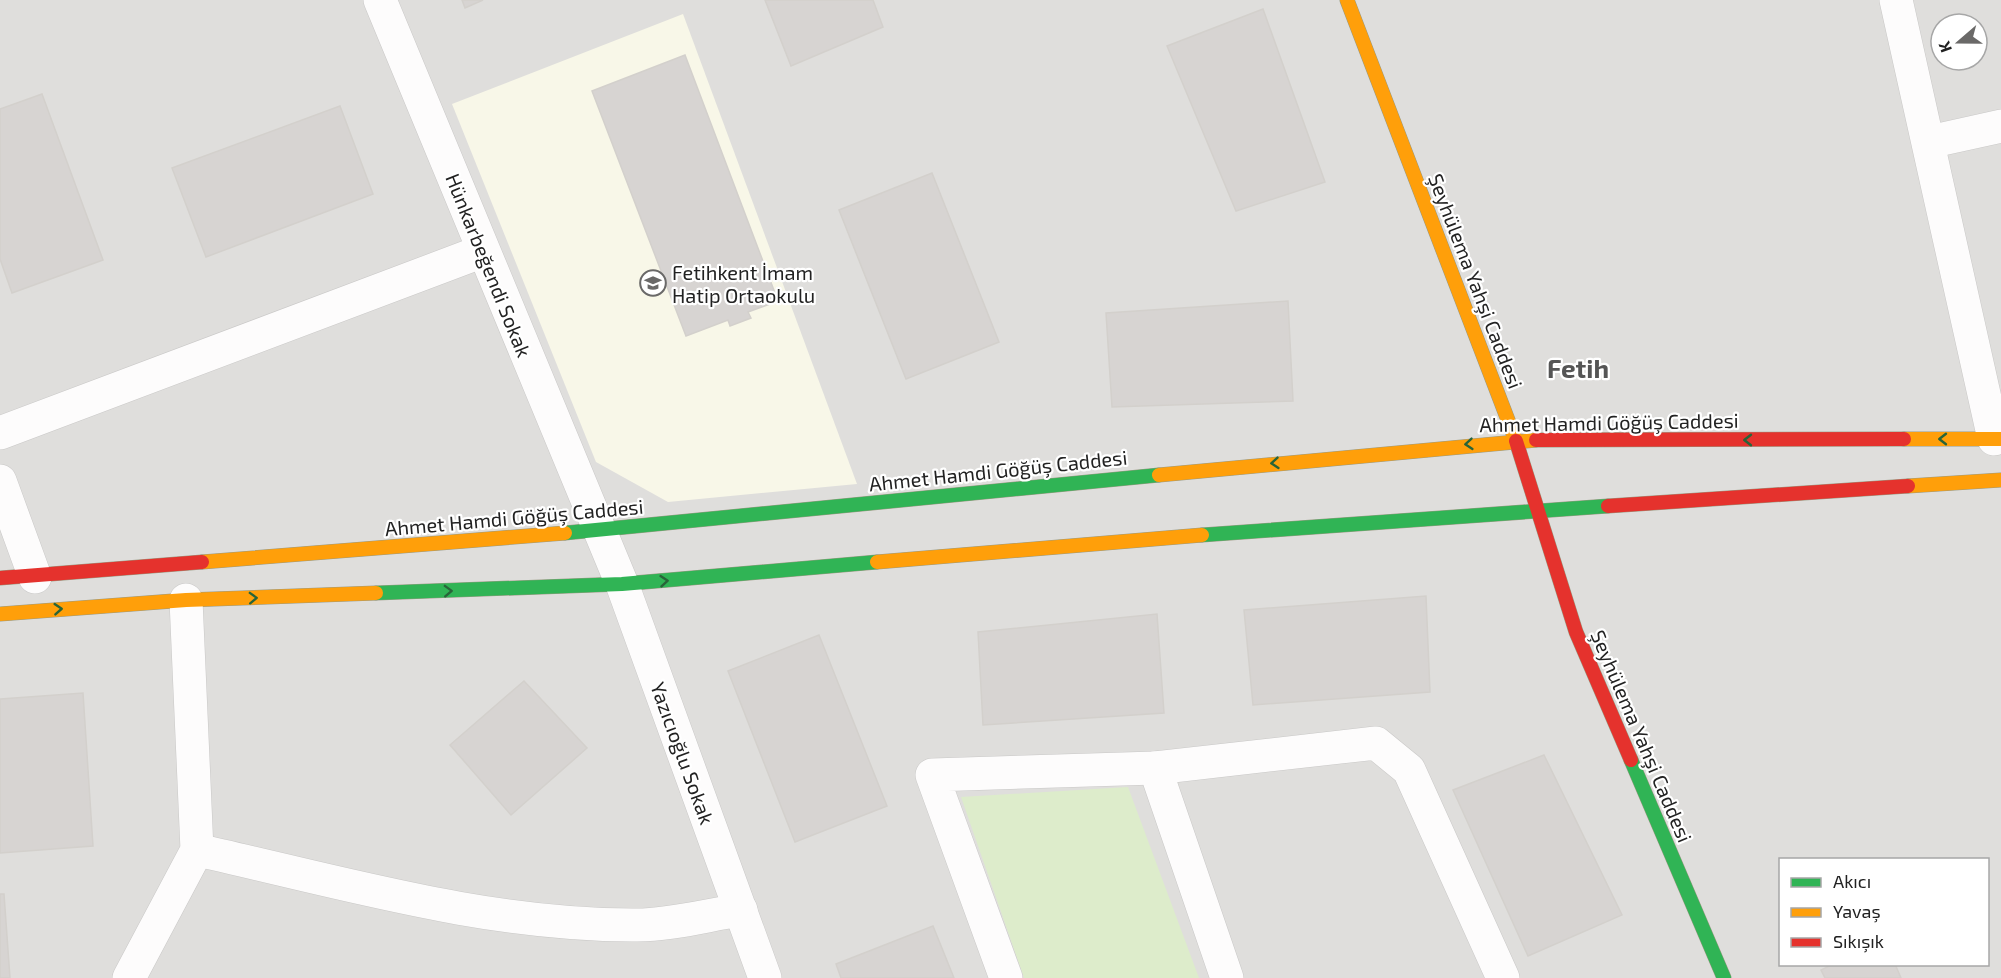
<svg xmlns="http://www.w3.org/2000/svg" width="2001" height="978" font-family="'Exo 2',sans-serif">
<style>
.residential{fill:#dfdedc;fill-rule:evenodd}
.education{fill:#f8f7e8}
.grass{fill:#ddeccb}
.building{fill:#d7d4d2;stroke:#d3d0cc;stroke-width:1.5}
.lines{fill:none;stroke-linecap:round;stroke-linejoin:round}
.street-casing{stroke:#c9c8c7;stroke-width:34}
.fast-casing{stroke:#999a82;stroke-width:15}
.slow-casing{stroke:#999a82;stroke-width:15}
.jam-casing{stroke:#999a82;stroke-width:15}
.street{stroke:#fdfcfc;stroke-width:33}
.fast{stroke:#30b455;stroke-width:14}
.slow{stroke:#ff9f0a;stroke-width:14}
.jam{stroke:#e5322d;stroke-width:14}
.oneway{stroke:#286439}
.labels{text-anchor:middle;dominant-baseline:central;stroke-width:4.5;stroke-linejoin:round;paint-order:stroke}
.street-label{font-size:20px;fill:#222;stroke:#fff}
.poi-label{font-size:20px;fill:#222;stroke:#fff;text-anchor:start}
.district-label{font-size:26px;font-weight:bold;fill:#555;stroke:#fff}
</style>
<rect width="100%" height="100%" fill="#f0eeeb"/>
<path class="residential" d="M0,0h2001v978h-2001zM1941,24h36v36h-36zM1780,860h208v104h-208z"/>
<path class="education" d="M683,14l174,470 -189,18 -72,-40 -144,-358z"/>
<path class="grass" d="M1128,787l71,191h-175l-63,-181z"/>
<g class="building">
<path d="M462,0h21l-18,8z"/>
<path d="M765,0h108l10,27 -92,39z"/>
<path d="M1263,9l62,173 -89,29 -69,-165z"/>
<path d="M685,55l93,246 -30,11 3,6 -21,8 -2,-6 -42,16 -94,-245z"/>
<path d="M42,94l61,166 -91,33 -12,-34v-150z"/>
<path d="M340,106l33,88 -167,63 -34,-89z"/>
<path d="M932,173l67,169 -93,37 -67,-169z"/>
<path d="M1288,301l5,100 -181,6 -6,-94z"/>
<path d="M1426,596l4,96 -177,13 -9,-95z"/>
<path d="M1157,614l7,99 -181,12 -5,-93z"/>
<path d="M819,635l68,171 -92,36 -67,-171z"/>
<path d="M524,681l63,67 -76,67 -61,-70z"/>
<path d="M83,693l10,153 -93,7v-154z"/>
<path d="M1544,755l78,160 -94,41 -75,-166z"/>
<path d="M0,894h4l6,84h-10z"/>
<path d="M933,926l21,52h-113l-5,-14z"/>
<path d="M1833,964h62l6,14h-76l-4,-8z"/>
</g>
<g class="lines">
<g class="street-casing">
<g id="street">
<path d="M380,0l242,584 143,394"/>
<path d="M1896,0l98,439"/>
<path d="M1929,142l72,-16"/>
<path d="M0,433l483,-182"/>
<path d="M0,481l35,96"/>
<path d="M197,850c144,32 291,76 440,75 34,0 70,-10 104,-15"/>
<path d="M129,978l68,-128 -11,-250"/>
<path d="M1006,978l-74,-203 223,-7"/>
<path d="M1227,978l-72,-210 221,-25 33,27 94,208"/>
</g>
</g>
<g class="fast-casing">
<g id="fast">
<path d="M565,533l594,-58"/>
<path d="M1202,535l406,-29"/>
<path d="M376,593l246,-9 255,-22"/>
<path d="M1631,760l93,218"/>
</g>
</g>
<g class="slow-casing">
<g id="slow">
<path d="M1347,0l169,441"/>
<path d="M1904,439h97"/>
<path d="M1159,475l377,-35"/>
<path d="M1908,486l93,-6"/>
<path d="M202,562l363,-29"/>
<path d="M877,562l325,-27"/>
<path d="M0,614l186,-14 190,-7"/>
</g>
</g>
<g class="jam-casing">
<g id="jam">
<path d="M1536,440l368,-1"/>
<path d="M1516,441l60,191 55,128"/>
<path d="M1608,506l300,-20"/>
<path d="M0,578l202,-16"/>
</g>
</g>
<use href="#street" class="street"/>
<use href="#fast" class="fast"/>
<use href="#slow" class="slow"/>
<use href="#jam" class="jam"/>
</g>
<defs><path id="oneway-chevron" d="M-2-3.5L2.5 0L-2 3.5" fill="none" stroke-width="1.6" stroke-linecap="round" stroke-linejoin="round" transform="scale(1.5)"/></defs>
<g class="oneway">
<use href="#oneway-chevron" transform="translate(1943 439) rotate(180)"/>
<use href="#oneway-chevron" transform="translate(1748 440) rotate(180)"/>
<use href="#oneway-chevron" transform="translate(1469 444) rotate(175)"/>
<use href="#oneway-chevron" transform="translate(1275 463) rotate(175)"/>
<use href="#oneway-chevron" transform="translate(664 581) rotate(-5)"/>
<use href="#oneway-chevron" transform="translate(448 591) rotate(-2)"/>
<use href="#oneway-chevron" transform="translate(253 598) rotate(-2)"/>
<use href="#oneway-chevron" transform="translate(58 609) rotate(-4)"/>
</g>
<defs>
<g id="school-ring" transform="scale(1.35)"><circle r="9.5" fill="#fff" stroke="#6a6968" stroke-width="1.5"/><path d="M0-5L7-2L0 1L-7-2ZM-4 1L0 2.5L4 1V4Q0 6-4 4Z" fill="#6a6968"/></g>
</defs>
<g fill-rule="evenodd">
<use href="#school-ring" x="653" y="283"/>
</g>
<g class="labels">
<g class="street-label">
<text transform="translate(489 265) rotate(68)">Hünkarbeğendi Sokak</text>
<text transform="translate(1476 281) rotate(69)">Şeyhülema Yahşi Caddesi</text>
<text transform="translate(1609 422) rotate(-1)">Ahmet Hamdi Göğüş Caddesi</text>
<text transform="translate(998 470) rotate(-6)">Ahmet Hamdi Göğüş Caddesi</text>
<text transform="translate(514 517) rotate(-5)">Ahmet Hamdi Göğüş Caddesi</text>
<text transform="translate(1642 736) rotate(67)">Şeyhülema Yahşi Caddesi</text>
<text transform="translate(683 753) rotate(70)">Yazıcıoğlu Sokak</text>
</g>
<g class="poi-label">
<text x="672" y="272">Fetihkent İmam<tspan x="672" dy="23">Hatip Ortaokulu</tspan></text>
</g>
<g class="district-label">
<text x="1578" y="367">Fetih</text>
</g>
</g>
<rect x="1779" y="858" width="210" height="108" fill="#ffffff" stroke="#a7a7a7" stroke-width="1.5"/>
<rect x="1791" y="878" width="30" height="9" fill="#30b455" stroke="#a7a7a7" stroke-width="1.5"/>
<text x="1833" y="888" font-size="18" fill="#222222">Akıcı</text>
<rect x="1791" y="908" width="30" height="9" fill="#ff9f0a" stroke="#a7a7a7" stroke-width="1.5"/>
<text x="1833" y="918" font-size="18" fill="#222222">Yavaş</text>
<rect x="1791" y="938" width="30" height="9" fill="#e5322d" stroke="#a7a7a7" stroke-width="1.5"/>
<text x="1833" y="948" font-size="18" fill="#222222">Sıkışık</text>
<g transform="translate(1959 42) rotate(250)"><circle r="28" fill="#ffffff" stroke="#a7a7a7" stroke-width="1.5"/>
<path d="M0-4.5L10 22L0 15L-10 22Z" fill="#6a6968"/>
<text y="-9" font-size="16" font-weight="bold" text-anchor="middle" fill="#222222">K</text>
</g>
</svg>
